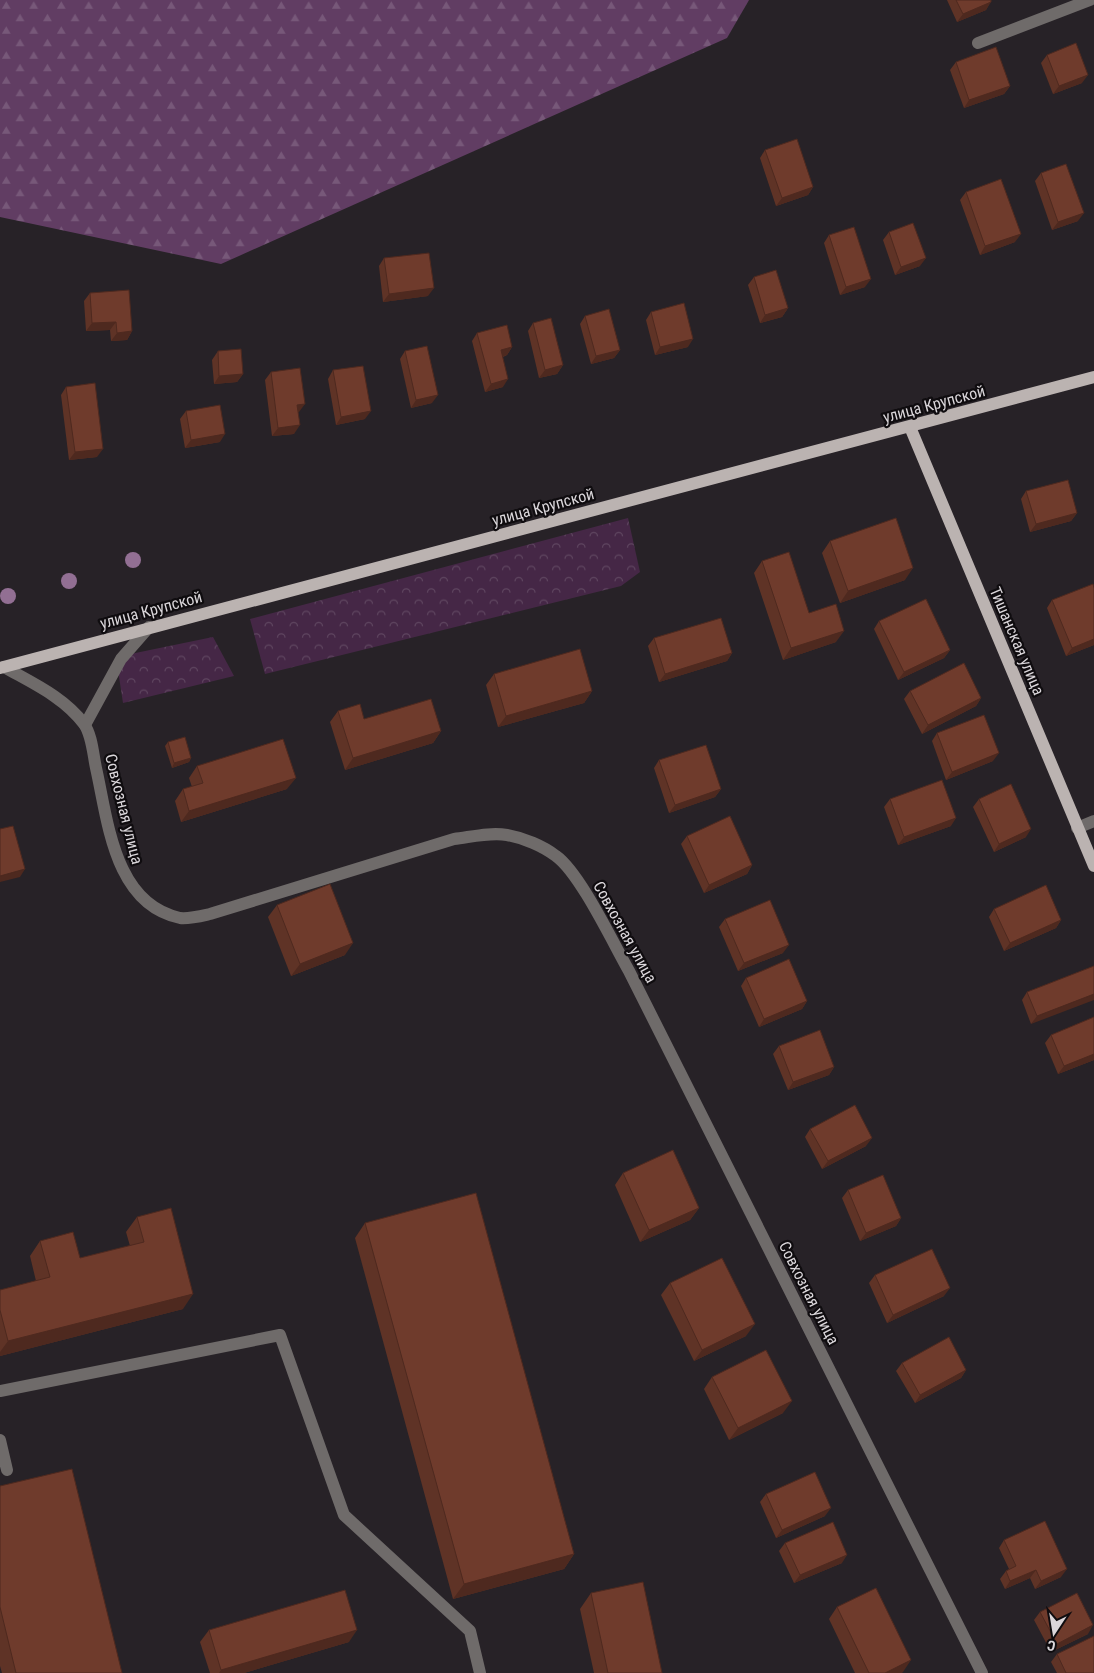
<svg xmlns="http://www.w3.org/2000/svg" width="1094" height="1673" font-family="'Roboto Condensed',sans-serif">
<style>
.forest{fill:url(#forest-firs)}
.park{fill:url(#park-crowns)}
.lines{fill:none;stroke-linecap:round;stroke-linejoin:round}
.minor{stroke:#6f6b6a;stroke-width:12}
.major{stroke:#bbb3b1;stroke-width:12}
.tree{fill:#926f93}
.wall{fill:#5f3326}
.shaded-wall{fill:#4e291f}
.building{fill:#6f3b2c;stroke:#4e291f}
.labels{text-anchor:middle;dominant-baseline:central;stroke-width:4.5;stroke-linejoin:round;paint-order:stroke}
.street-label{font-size:16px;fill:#dbd7db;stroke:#0f0c0f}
</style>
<defs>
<pattern id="forest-firs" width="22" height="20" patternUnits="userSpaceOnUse" patternTransform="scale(1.25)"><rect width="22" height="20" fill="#613d63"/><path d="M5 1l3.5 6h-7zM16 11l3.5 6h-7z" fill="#775879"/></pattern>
<pattern id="park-crowns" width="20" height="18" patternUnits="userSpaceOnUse" patternTransform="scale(1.25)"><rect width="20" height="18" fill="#452746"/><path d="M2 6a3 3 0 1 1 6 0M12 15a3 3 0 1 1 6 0" fill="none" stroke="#5f4660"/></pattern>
</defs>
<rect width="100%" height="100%" fill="#272227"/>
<path class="forest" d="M0,0h749l-22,38 -506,226 -221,-47z"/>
<g class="park">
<path d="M628,518l12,54 -19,14 -356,88 -15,-55z"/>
<path d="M213,637l21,39 -111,27 -7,-46z"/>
</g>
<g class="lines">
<g class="minor">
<path d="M978,43l112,-43"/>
<path d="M4,667c28,16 60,30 80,57 8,11 9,30 12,44 12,53 18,136 84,150 9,1 21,-2 30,-4l244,-75c17,-2 36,-7 53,-4 17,3 36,11 49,21 24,17 57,87 73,115l353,702"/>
<path d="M85,725l36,-66 28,-32"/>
<path d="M1077,828l17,-7"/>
<path d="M0,1391l280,-56 64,180 126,116 10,42"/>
<path d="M0,1440l7,30"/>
</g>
<g class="major">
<path d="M910,427l184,439"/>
<path d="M0,668l1094,-291"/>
</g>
</g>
<g class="tree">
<circle cx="133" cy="560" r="8"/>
<circle cx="69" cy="581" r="8"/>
<circle cx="8" cy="596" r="8"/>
</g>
<g class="wall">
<path d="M947,0h44l-5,10 -29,12z"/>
<path d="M1047,55l35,28 -29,11 -12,-31z"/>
<path d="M956,62l54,24 -6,8 -40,14 -14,-38z"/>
<path d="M765,150l48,37 -5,8 -32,11 -16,-48z"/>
<path d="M1041,173l37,48 -26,9 -17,-49z"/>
<path d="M966,192l49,50 -35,13 -20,-55z"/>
<path d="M889,232l31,34 -25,9 -12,-35z"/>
<path d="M829,235l36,52 -25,8 -16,-52z"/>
<path d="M384,258l44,38 -45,6 -4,-36z"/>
<path d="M754,277l34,31 -6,9 -22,6 -12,-38z"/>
<path d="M90,293l42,38 -5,9 -16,1 -1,-11 -24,1 -2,-30z"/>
<path d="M651,312l37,35 -33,8 -9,-35z"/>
<path d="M585,316l35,34 -6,8 -23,6 -11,-40z"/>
<path d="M533,323l30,42 -6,9 -18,4 -11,-47z"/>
<path d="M477,333l35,14 -5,8 -4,2v30l-18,5 -13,-51z"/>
<path d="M218,351l25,23 -6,8 -23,2 -2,-24z"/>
<path d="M405,351l27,52 -21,5 -11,-49z"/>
<path d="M333,370l32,49 -29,6 -8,-46z"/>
<path d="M271,372l28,40h-1l-4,22 -22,2 -7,-56z"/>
<path d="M66,387l31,70 -28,3 -8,-65z"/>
<path d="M186,411l34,31 -35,6 -5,-29z"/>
<path d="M1026,491l51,22 -6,8 -41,11 -9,-33z"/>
<path d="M830,541l75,39 -65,23 -18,-50z"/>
<path d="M762,561l47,52 27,29 -53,18 -29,-87z"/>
<path d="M1094,588v57l-28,11 -19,-48 5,-8z"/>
<path d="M879,621l71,29 -6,8 -46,22 -24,-51z"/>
<path d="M654,638l78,15 -5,8 -68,21 -11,-36z"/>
<path d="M494,674l98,17 -8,12 -86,24 -12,-42z"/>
<path d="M910,691l71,7 -5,8 -54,28 -18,-35z"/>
<path d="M338,711l26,8 77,12 -8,12 -88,27 -15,-48z"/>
<path d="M937,733l56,28 -47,19 -14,-39z"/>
<path d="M168,742l23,16 -2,4 -17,6 -7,-22z"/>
<path d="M659,760l62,29 -6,8 -46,16 -15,-45z"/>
<path d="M197,766l90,23 -106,33 -6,-21 8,-12 9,-2 -3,-9z"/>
<path d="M890,799l61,27 -53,19 -14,-38z"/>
<path d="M979,799l47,38 -32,15 -21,-45z"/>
<path d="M687,836l65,29 -5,9 -43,19 -23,-49z"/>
<path d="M277,905l68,50 -54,21 -23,-59z"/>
<path d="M994,909l67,11 -5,8 -52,23 -15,-34z"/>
<path d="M725,919l58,34 -45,18 -19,-44z"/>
<path d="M1094,966l-63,58 -9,-24 5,-8z"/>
<path d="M746,978l61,23 -5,8 -43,18 -18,-41z"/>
<path d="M1094,1017v43l-36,14 -13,-31 6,-8z"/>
<path d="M779,1046l55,21 -5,8 -41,15 -15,-36z"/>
<path d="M810,1129l56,17 -44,23 -17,-32z"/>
<path d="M623,1173l76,35 -9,12 -50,22 -25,-57z"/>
<path d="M848,1190l53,28 -5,8 -36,15 -18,-43z"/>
<path d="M137,1217l46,92 -183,47v-66l36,-9 -6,-25 10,-15 40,17 50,-12 -4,-14z"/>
<path d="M365,1223l209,331 -10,15 -111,30 -98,-361z"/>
<path d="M875,1275l69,21 -57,27 -18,-40z"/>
<path d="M670,1283l76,53 -52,25 -33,-66z"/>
<path d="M902,1363l64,7 -5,8 -46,25 -19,-32z"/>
<path d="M712,1377l71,36 -54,27 -25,-51z"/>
<path d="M0,1486l122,187h-120l-2,-7z"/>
<path d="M766,1494l59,22 -49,22 -16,-36z"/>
<path d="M1004,1540l57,37 -26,12 -5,-11 -25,11 -5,-10 6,-8 3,-2 -10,-21z"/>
<path d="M785,1543l57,20 -48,20 -15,-32z"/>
<path d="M591,1593l71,80h-68l-14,-64z"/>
<path d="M837,1607l66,65 -2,1h-46l-26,-54z"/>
<path d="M1040,1612l48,22 -37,18 -17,-32z"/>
<path d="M209,1630l140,12 -105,31h-34l-10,-31z"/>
<path d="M1057,1654l37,19h-37l-6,-11z"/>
</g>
<g class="shaded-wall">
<path d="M991,2l-5,8 -29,12 6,-8z"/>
<path d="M1088,75l-6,8 -29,11 6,-8z"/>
<path d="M1010,86l-6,8 -40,14 5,-8z"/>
<path d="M813,187l-5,8 -32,11 6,-8z"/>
<path d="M1084,213l-6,8 -26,9 6,-8z"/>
<path d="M1021,234l-6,8 -35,13 5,-9z"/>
<path d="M926,258l-6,8 -25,9 6,-8z"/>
<path d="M871,279l-6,8 -25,8 6,-8z"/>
<path d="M434,288l-6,8 -45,6 6,-8z"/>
<path d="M788,308l-6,9 -22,6 5,-8z"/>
<path d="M116,322l-6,8 -24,1 6,-8z"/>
<path d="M132,331l-5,9 -16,1 6,-8z"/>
<path d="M693,339l-5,8 -33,8 5,-8z"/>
<path d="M512,347l-5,8 -12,4 6,-9z"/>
<path d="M620,350l-6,8 -23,6 5,-8z"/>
<path d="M563,365l-6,9 -18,4 6,-8z"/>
<path d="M243,374l-6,8 -23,2 5,-8z"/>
<path d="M508,379l-5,8 -18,5 6,-8z"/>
<path d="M438,395l-6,8 -21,5 5,-8z"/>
<path d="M305,404l-6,8 -8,1 6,-8z"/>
<path d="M371,411l-6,8 -29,6 5,-8z"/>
<path d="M300,425l-6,9 -22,2 6,-8z"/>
<path d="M225,434l-5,8 -35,6 6,-8z"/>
<path d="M103,449l-6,8 -28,3 6,-8z"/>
<path d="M1077,513l-6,8 -41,11 6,-8z"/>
<path d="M913,568l-8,12 -65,23 8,-12z"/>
<path d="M844,631l-8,11 -53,18 8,-12z"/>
<path d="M1094,639v6l-28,11 6,-8z"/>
<path d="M950,650l-6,8 -46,22 6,-8z"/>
<path d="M732,653l-5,8 -68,21 6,-8z"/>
<path d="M592,691l-8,12 -86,24 8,-11z"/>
<path d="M981,698l-5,8 -54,28 6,-9z"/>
<path d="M441,731l-8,12 -88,27 8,-12z"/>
<path d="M999,753l-6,8 -47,19 6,-8z"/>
<path d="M191,758l-2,4 -17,6 2,-5z"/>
<path d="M296,778l-9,11 -106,33 8,-11z"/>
<path d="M721,789l-6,8 -46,16 6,-8z"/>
<path d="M956,818l-5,8 -53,19 6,-8z"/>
<path d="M1031,829l-5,8 -32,15 5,-8z"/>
<path d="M752,865l-5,9 -43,19 5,-8z"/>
<path d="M25,869l-5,8 -20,5v-6z"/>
<path d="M1061,920l-5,8 -52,23 6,-8z"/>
<path d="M353,943l-8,12 -54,21 9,-12z"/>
<path d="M789,945l-6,8 -45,18 6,-8z"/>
<path d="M1094,994v6l-63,24 6,-8z"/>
<path d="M807,1001l-5,8 -43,18 5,-8z"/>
<path d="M1094,1054v6l-36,14 6,-8z"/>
<path d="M834,1067l-5,8 -41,15 5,-8z"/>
<path d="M872,1138l-6,8 -44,23 6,-8z"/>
<path d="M699,1208l-9,12 -50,22 9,-12z"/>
<path d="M901,1218l-5,8 -36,15 6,-8z"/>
<path d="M950,1288l-6,8 -57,27 6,-8z"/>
<path d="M193,1294l-10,15 -183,47v-4l8,-11z"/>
<path d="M755,1324l-9,12 -52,25 8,-11z"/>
<path d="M966,1370l-5,8 -46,25 5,-8z"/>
<path d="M792,1401l-9,12 -54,27 9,-12z"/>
<path d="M831,1508l-6,8 -49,22 6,-8z"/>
<path d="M574,1554l-10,15 -111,30 11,-15z"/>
<path d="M847,1555l-5,8 -48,20 6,-8z"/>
<path d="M1067,1569l-6,8 -26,12 6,-8z"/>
<path d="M1036,1570l-6,8 -25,11 5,-8z"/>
<path d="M1093,1625l-5,9 -37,18 6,-8z"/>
<path d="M357,1630l-8,12 -105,31h-25l2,-3z"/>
<path d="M911,1660l-8,12 -2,1h-16z"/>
</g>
<g class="building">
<path d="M956,0h35v2l-28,12z"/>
<path d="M1076,43l12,32 -29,11 -12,-31z"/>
<path d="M996,47l14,39 -41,14 -13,-38z"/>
<path d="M797,139l16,48 -31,11 -17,-48z"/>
<path d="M1066,164l18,49 -26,9 -17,-49z"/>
<path d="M1001,179l20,55 -36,12 -19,-54z"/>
<path d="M913,223l13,35 -25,9 -12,-35z"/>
<path d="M854,227l17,52 -25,8 -17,-52z"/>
<path d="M429,253l5,35 -45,6 -5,-36z"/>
<path d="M776,270l12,38 -23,7 -11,-38z"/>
<path d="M129,290l3,41 -15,2 -1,-11 -24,1 -2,-30z"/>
<path d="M684,303l9,36 -33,8 -9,-35z"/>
<path d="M609,309l11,41 -24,6 -11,-40z"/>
<path d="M551,318l12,47 -18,5 -12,-47z"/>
<path d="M507,325l5,22 -11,3 7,29 -17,5 -14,-51z"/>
<path d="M427,346l11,49 -22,5 -11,-49z"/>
<path d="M241,349l2,25 -24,2 -1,-25z"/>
<path d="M363,366l8,45 -30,6 -8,-47z"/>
<path d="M300,368l5,36 -8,1 3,20 -22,3 -7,-56z"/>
<path d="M95,383l8,66 -28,3 -9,-65z"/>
<path d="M220,405l5,29 -34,6 -5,-29z"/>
<path d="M1068,480l9,33 -41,11 -10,-33z"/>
<path d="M896,518l17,50 -65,23 -18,-50z"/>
<path d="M789,552l20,61 27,-9 8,27 -53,17 -29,-87z"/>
<path d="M1093,584l1,4v51l-22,9 -20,-48z"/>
<path d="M926,599l24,51 -46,22 -25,-51z"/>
<path d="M721,618l11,35 -67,21 -11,-36z"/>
<path d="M580,649l12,42 -86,25 -12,-42z"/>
<path d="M964,663l17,35 -53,27 -18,-34z"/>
<path d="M431,699l10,32 -88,27 -15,-47 22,-7 4,15z"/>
<path d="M984,715l15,38 -47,19 -15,-39z"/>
<path d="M185,737l6,21 -17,5 -6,-21z"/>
<path d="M283,739l13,39 -107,33 -6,-22 20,-6 -6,-17z"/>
<path d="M706,745l15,44 -46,16 -16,-45z"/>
<path d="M942,780l14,38 -52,19 -14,-38z"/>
<path d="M1011,784l20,45 -32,15 -20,-45z"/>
<path d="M730,816l22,49 -43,20 -22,-49z"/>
<path d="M13,826l12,43 -25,7v-47z"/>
<path d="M330,884l23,59 -53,21 -23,-59z"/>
<path d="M1046,885l15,35 -51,23 -16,-34z"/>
<path d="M770,900l19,45 -45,18 -19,-44z"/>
<path d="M789,959l18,42 -43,18 -18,-41z"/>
<path d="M1094,966v28l-57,22 -10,-24z"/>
<path d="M1094,1017v37l-30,12 -13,-31z"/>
<path d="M820,1030l14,37 -41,15 -14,-36z"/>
<path d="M855,1105l17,33 -44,23 -18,-32z"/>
<path d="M673,1150l26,58 -50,22 -26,-57z"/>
<path d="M883,1175l18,43 -35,15 -18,-43z"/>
<path d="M476,1193l98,361 -110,30 -99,-361z"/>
<path d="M171,1208l22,86 -185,47 -8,-31v-20l50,-13 -10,-36 33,-9 7,26 64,-16 -7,-25z"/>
<path d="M932,1249l18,39 -57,27 -18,-40z"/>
<path d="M722,1258l33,66 -53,26 -32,-67z"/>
<path d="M949,1337l17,33 -46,25 -18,-32z"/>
<path d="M766,1350l26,51 -54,27 -26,-51z"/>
<path d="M72,1469l50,204h-106l-16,-66v-121z"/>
<path d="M815,1472l16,36 -49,22 -16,-36z"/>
<path d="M1045,1521l22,48 -26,12 -5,-11 -26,11 -4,-10 10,-5 -12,-26z"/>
<path d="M833,1522l14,33 -47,20 -15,-32z"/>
<path d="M643,1582l19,91h-54l-17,-80z"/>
<path d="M876,1588l35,72 -26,13h-16l-32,-66z"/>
<path d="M345,1590l12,40 -136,40 -12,-40z"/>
<path d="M1077,1593l16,32 -36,19 -17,-32z"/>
<path d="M1094,1636v37h-28l-9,-19z"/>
</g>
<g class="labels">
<g class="street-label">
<text transform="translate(934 404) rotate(-15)">улица Крупской</text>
<text transform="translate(543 507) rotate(-15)">улица Крупской</text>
<text transform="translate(151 610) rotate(-15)">улица Крупской</text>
<text transform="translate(1017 641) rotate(67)">Тишанская улица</text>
<text transform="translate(124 809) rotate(76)">Совхозная улица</text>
<text transform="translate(625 932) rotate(61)">Совхозная улица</text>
<text transform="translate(809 1293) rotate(63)">Совхозная улица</text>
</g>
</g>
<g transform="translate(1054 1633) rotate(192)" stroke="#0f0c0f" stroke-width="4" paint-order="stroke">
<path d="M0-4L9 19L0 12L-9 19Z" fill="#dbd7db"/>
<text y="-8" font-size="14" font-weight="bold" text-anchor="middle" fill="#dbd7db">С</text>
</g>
</svg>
